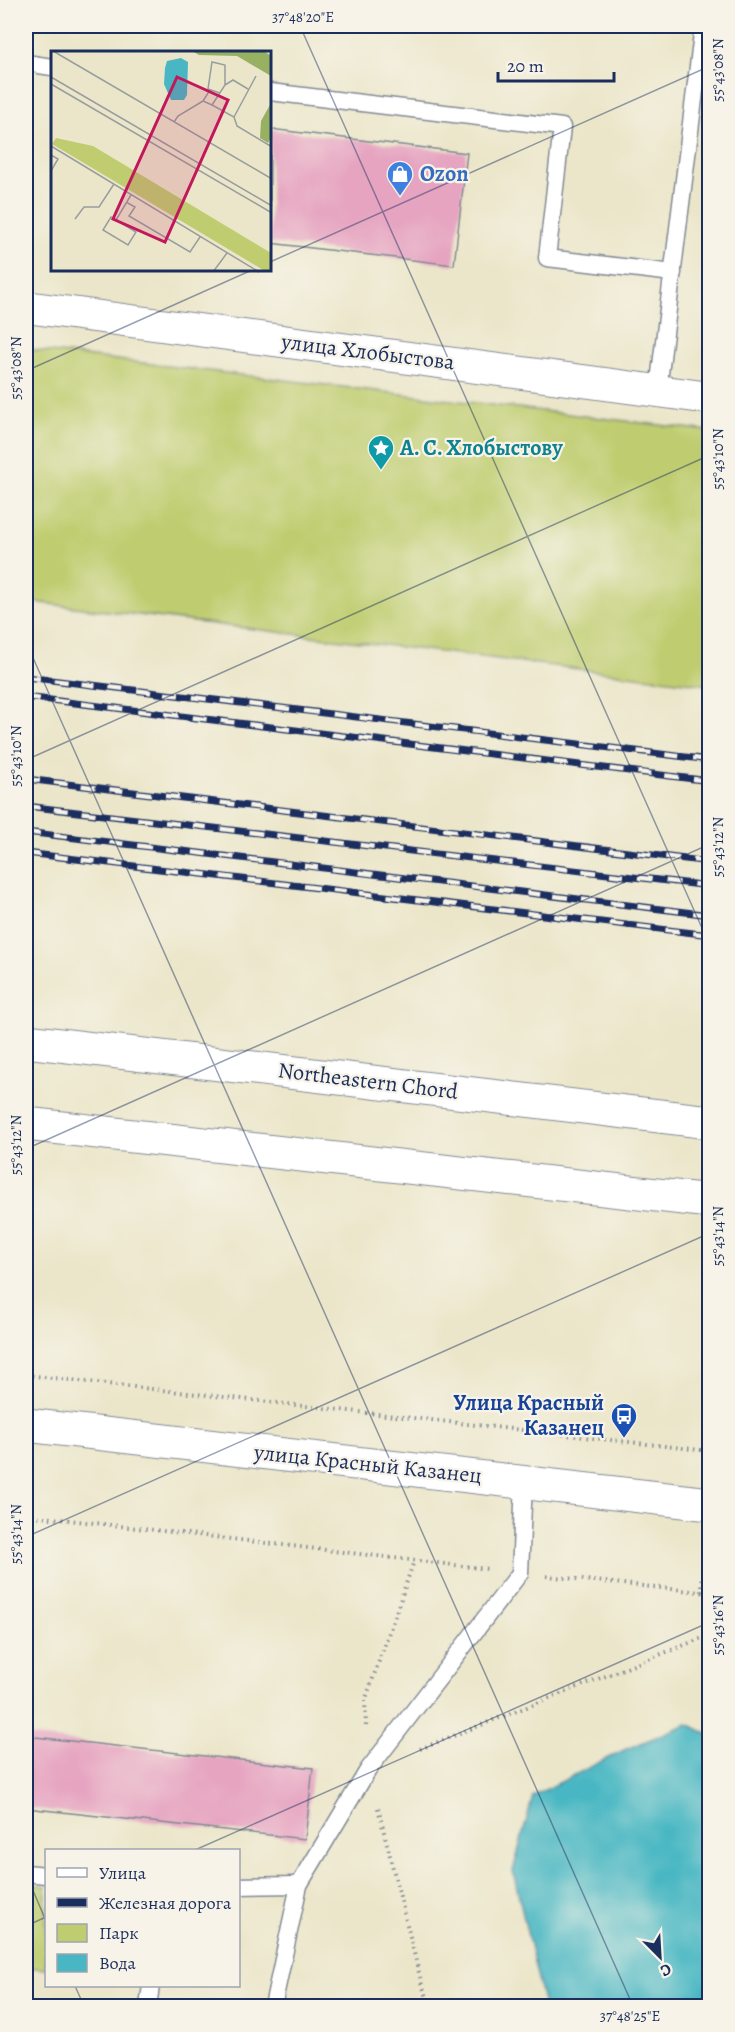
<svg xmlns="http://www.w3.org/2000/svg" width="735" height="2032" font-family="Alegreya,serif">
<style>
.green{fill:#bfcd70;stroke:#6d7e67;stroke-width:1.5}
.water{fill:#49b7c3;stroke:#327390;stroke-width:1.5}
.building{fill:#e6a4c1}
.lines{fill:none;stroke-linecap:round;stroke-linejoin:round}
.service-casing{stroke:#838a94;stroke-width:19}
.minor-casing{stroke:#838a94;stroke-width:34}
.tertiary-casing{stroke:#838a94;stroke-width:35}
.primary-casing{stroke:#838a94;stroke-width:35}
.path{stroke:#838a94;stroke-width:4;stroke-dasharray:1.5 4.5;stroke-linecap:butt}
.service{stroke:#fff;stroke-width:16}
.minor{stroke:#fff;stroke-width:32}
.tertiary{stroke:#fff;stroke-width:33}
.primary{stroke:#fff;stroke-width:33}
.rail-casing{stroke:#1b2f5e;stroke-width:7}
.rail{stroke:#f7f3e8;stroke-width:4.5;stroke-dasharray:14;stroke-linecap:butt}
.ticks{fill:none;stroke:#1b2f5e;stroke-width:1.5;stroke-opacity:0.45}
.labels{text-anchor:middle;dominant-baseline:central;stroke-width:4.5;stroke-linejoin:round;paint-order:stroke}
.shop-label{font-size:22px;font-weight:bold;fill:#366cbe;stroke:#f7f3e8;text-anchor:start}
.street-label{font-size:22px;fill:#1b2f5e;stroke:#f7f3e8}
.culture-label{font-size:22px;font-weight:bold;fill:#0d838f;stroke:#f7f3e8;text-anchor:start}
.transit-label{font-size:22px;font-weight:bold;fill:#164399;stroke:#f7f3e8;text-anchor:end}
.inset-road{fill:none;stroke:#989d9e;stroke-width:1.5}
.view{fill:#c2185b;fill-opacity:0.15;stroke:#c2185b;stroke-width:3}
.inset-edge{fill:none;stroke:#1b2f5e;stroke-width:3}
.neatline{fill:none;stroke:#1b2f5e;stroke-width:2}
.ticks-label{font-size:15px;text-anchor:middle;fill:#1b2f5e}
</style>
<rect width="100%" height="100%" fill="#f7f3e8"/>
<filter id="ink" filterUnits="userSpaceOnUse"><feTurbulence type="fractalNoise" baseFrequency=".0167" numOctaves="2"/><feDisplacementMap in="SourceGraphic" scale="12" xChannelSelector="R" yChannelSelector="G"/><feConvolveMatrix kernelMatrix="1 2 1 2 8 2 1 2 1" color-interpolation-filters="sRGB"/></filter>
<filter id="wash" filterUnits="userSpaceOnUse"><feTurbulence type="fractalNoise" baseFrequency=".008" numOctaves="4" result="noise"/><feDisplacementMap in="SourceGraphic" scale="24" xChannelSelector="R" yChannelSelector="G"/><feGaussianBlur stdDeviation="1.35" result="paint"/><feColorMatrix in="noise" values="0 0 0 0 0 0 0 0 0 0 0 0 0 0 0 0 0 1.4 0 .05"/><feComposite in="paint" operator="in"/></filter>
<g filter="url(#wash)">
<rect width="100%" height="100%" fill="#ebe6c9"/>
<g class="green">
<path d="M26,349l683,82v254l-683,-84z"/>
<path d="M26,1884l20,2v83l-20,-2z"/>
</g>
<path class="water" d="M687,1724l22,10v272h-165l-31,-135 20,-75 89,-45z"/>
<g id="blocks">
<g class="building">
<path d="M270,129l197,24 -13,112 -184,-22z"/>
<path d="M26,1736l287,32 -8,71 -279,-31z"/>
</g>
</g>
</g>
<g filter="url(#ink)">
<use href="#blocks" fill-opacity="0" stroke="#838a94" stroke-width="1.5"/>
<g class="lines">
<g class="service-casing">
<g id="service">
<path d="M26,63l26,4"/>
<path d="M270,92l292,35 -15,131 126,15"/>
<path d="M658,390l45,-364"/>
<path d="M26,1873l20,2"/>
<path d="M299,1885l69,-115 152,-197 4,-91"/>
<path d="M238,1886l61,-1 -26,121"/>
<path d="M148,2006l3,-20"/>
</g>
</g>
<g class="minor-casing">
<path id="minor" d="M26,307l684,91"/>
</g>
<g class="tertiary-casing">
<path id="tertiary" d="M26,1425l684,79"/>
</g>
<g class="primary-casing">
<g id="primary">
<path d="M26,1041l684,81"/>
<path d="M26,1124l684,77"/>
</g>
</g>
<g class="path">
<path d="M26,1375l684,76"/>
<path d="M26,1515l462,54"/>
<path d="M546,1576l164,17"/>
<path d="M701,1592l5,-53"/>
<path d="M366,1726l-1,-25 49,-140"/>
<path d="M420,1749l290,-114"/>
<path d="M378,1808l44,177 9,21"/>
</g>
<use href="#service" class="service"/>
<use href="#minor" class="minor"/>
<use href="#tertiary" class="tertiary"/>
<use href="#primary" class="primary"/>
<g class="rail-casing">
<g id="rail">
<path d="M26,677l684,83"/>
<path d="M26,697l684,84"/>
<path d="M26,779l684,83"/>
<path d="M26,806l684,80"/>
<path d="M26,832l684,83"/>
<path d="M26,853l684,82"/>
</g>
</g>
<use href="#rail" class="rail"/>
</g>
</g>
<path class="ticks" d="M300,26l410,920M270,262l440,-196M26,371l226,-101M26,642l607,1364M26,760l684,-305M26,1149l684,-305M26,1537l684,-304M195,1850l515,-228M26,1874l20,47M26,1926l20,-9M75,1986l9,20"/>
<defs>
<g id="shop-pin" transform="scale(1.35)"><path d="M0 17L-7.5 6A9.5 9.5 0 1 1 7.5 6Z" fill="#3f7fe0" stroke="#f7f3e8"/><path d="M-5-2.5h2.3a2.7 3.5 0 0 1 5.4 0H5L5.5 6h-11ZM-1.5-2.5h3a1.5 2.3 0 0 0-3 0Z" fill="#fff"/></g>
<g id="sight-pin" transform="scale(1.35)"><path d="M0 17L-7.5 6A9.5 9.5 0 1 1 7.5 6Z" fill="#0f9aa8" stroke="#f7f3e8"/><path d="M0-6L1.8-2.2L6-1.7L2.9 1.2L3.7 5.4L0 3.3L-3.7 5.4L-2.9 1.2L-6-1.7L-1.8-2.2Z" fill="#fff"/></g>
<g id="bus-pin" transform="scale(1.35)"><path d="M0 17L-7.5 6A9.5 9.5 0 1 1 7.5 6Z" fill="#1a4fb4" stroke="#f7f3e8"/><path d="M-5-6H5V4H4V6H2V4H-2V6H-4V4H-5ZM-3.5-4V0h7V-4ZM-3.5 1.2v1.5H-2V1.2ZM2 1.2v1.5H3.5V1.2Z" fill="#fff"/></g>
</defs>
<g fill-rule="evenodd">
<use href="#shop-pin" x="400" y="174"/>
<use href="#sight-pin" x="381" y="448"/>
<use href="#bus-pin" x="624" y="1416"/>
</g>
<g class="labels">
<g class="shop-label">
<text x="420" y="174">Ozon</text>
</g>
<g class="street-label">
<text transform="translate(368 352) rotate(7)">улица Хлобыстова</text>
<text transform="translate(368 1081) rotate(7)">Northeastern Chord</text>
<text transform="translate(368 1464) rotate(6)">улица Красный Казанец</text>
</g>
<g class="culture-label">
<text x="400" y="448">А. С. Хлобыстову</text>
</g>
<g class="transit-label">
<text x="604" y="1403">Улица Красный<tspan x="604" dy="25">Казанец</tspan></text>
</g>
</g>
<g transform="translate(51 51)">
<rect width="220" height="220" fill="#ebe6c9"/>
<path d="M5,87l37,8 178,107v18h-6l-213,-127z" fill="#bfcd70"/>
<path d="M141,0h72l7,5v20l-34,-20 -38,-1zM220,52v34l-3,6 -8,-5 1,-17z" fill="#97b062"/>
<path d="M130,7l7,4 -1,33 -3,5h-13l-7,-16 1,-16 2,-7z" fill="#49b7c3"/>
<path class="inset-road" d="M2,0l219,128M0,26l221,129M0,33l221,129M174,34l8,-5 15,9M159,39l-7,11 9,4M169,42l-12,-4 4,-27 13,3v20l-13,20 22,12 3,9 35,21M183,66l22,-41M123,71l4,-6 25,-15M0,95l208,126M0,104l7,4 -7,12M75,151l9,5 -6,9 61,36 10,-15M24,168l9,-12h15l15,-23M65,169l-5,-3 -8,13 25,15 8,-13 -20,-12 15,-25M162,221l14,-19"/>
<path class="view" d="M126,26l51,23 -63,142 -52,-23z"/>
<rect width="220" height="220" class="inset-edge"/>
</g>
<rect width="735" height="2032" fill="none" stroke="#f7f3e8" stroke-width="66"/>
<rect x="45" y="1849" width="195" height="138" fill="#f7f3e8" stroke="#9fa5b1" stroke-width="1.5"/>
<rect x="57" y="1868" width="30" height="9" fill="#ffffff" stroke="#9fa5b1" stroke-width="1.5"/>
<text x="99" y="1879" font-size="18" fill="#1b2f5e">Улица</text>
<rect x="57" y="1898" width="30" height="9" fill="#1b2f5e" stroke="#9fa5b1" stroke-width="1.5"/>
<text x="99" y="1909" font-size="18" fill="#1b2f5e">Железная дорога</text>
<rect x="57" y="1924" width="30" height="18" fill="#bfcd70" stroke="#9fa5b1" stroke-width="1.5"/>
<text x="99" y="1939" font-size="18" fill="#1b2f5e">Парк</text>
<rect x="57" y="1954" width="30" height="18" fill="#49b7c3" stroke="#9fa5b1" stroke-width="1.5"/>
<text x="99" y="1969" font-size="18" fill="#1b2f5e">Вода</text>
<g transform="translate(660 1957) rotate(156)" stroke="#f7f3e8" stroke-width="4.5" paint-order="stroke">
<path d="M0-4.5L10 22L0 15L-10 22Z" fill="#1b2f5e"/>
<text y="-9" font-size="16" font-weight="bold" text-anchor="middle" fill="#1b2f5e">С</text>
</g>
<path d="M498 72v9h116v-9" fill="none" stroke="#1b2f5e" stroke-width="3"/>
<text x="507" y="72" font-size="18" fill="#1b2f5e" stroke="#f7f3e8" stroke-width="4.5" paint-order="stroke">20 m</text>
<rect x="33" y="33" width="669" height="1966" class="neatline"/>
<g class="ticks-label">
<text x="303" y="22">37°48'20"E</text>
<text transform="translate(718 70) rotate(-90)" y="5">55°43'08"N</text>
<text transform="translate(16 368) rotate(-90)" y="5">55°43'08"N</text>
<text transform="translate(718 459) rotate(-90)" y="5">55°43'10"N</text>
<text transform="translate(16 756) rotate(-90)" y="5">55°43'10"N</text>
<text transform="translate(718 847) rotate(-90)" y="5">55°43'12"N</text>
<text transform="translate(16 1145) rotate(-90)" y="5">55°43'12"N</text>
<text transform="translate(718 1236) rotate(-90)" y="5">55°43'14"N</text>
<text transform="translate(16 1534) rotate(-90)" y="5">55°43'14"N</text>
<text transform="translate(718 1625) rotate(-90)" y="5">55°43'16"N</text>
<text x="630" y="2021">37°48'25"E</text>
</g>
</svg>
